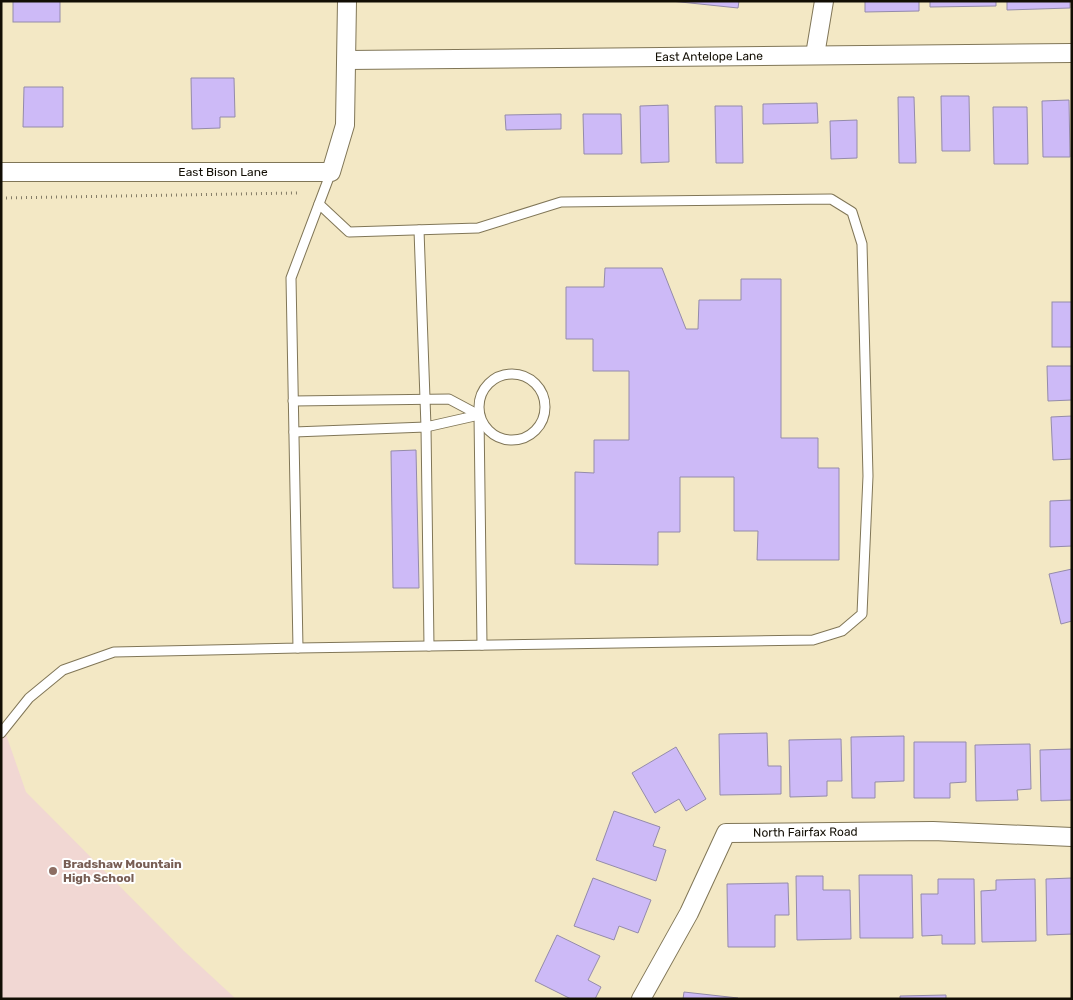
<svg xmlns="http://www.w3.org/2000/svg" width="1073" height="1000" font-family="Rubik,sans-serif">
<style>
.education{fill:#f1d7d3}
.building{fill:#cdbaf7;stroke:#948baa}
.lines{fill:none;stroke-linecap:round;stroke-linejoin:round}
.service-casing{stroke:#807657;stroke-width:11}
.minor-casing{stroke:#807657;stroke-width:20}
.path{stroke:#847c66;stroke-width:3;stroke-dasharray:1 4;stroke-linecap:butt}
.service{stroke:#fff;stroke-width:9}
.minor{stroke:#fff;stroke-width:18}
.education-dot{fill:#8d6e63;stroke:#fff;stroke-width:2}
.labels{text-anchor:middle;dominant-baseline:central;stroke-width:4;stroke-linejoin:round;paint-order:stroke}
.street-label{font-size:12px;fill:#120e04;stroke:#fff}
.education-label{font-size:12px;font-weight:bold;fill:#785e54;stroke:#fff;text-anchor:start}
</style>
<rect width="100%" height="100%" fill="#f3e8c5"/>
<path class="education" d="M1,720l25,72 158,159 52,48h-235z"/>
<g class="building">
<rect x="13" y="1" width="47" height="21"/>
<path d="M671,1h68l-1,7z"/>
<path d="M865,1h54v10l-54,1z"/>
<path d="M930,1h66v5l-66,1z"/>
<path d="M1007,1h63v7l-63,2z"/>
<path d="M191,78h43l1,39h-15v11l-28,1z"/>
<path d="M24,87h39v40h-40z"/>
<path d="M941,96h28l1,55h-28z"/>
<path d="M898,97h16l2,66h-17z"/>
<path d="M1069,100l1,57h-27l-1,-56z"/>
<path d="M817,103l1,20 -55,1v-20z"/>
<path d="M668,105l1,57 -28,1 -1,-57z"/>
<path d="M715,106h27l1,57h-27z"/>
<path d="M993,107h34l1,57h-34z"/>
<path d="M561,114v15l-55,1 -1,-15z"/>
<path d="M583,114h38l1,40h-38z"/>
<path d="M857,120v38l-26,1 -1,-38z"/>
<path d="M605,268h57l24,61h12l1,-29h42v-21h40v159h37v30h21v92h-82l1,-29h-24v-54h-54v55h-22v33l-83,-1v-92l19,1v-33h35v-69h-36v-32h-27v-52h38z"/>
<rect x="1052" y="302" width="20" height="45"/>
<path d="M1047,366h25v34l-24,1z"/>
<path d="M1072,416v43l-19,1 -2,-43z"/>
<path d="M416,450l3,138h-26l-2,-137z"/>
<path d="M1072,500v46l-22,1v-46z"/>
<path d="M1072,569v52l-11,3 -12,-50z"/>
<path d="M767,733l1,33h13v28l-61,1 -1,-61z"/>
<path d="M904,736v45l-29,1v16h-23l-1,-61z"/>
<path d="M841,739l1,42h-15v15l-37,1 -1,-57z"/>
<path d="M914,742h52v40l-16,1v15h-36z"/>
<path d="M1030,744l1,45 -14,1 1,10 -42,1 -1,-56z"/>
<path d="M676,747l30,52 -20,12 -7,-12 -24,14 -23,-40z"/>
<path d="M1072,749v51l-31,1 -1,-51z"/>
<path d="M614,811l46,16 -7,19 13,4 -10,31 -60,-21z"/>
<path d="M859,875h53l1,63h-53z"/>
<path d="M796,876h27v14h27l1,49 -54,1z"/>
<path d="M593,878l58,22 -13,33 -19,-7 -5,14 -40,-14z"/>
<path d="M1072,878v56l-25,1 -1,-56z"/>
<path d="M938,879h36l1,65h-33v-9l-20,1 -1,-42h17z"/>
<path d="M1035,879l1,62 -54,1 -1,-51 15,-1v-10z"/>
<path d="M788,883l1,32h-14v32h-47l-1,-63z"/>
<path d="M557,935l43,21 -12,24 13,7 -6,12h-24l-36,-18z"/>
<path d="M684,992l54,6 -1,1h-54z"/>
<path d="M946,995v4h-46v-3z"/>
</g>
<g class="lines">
<g class="service-casing">
<g id="service">
<path d="M419,230l7,197 53,-12"/>
<circle cx="512" cy="407" r="33"/>
<path d="M293,401l156,-2 30,16 3,230"/>
<path d="M294,432l132,-5 3,219"/>
<path d="M298,648l515,-8 29,-9 20,-17 6,-138 -6,-232 -10,-32 -21,-13 -270,3 -83,26 -129,4 -30,-28"/>
<path d="M1,733l28,-35 34,-28 51,-18 184,-4 -7,-370 40,-106"/>
</g>
</g>
<g class="minor-casing">
<g id="minor">
<path d="M815,55l9,-54"/>
<path id="s1" d="M347,60l725,-7"/>
<path id="s2" d="M1,172h330l14,-47 2,-124"/>
<path id="s3" d="M641,999l48,-86 37,-80 207,-2 139,6"/>
</g>
</g>
<path class="path" d="M1,198l296,-5"/>
<use href="#service" class="service"/>
<use href="#minor" class="minor"/>
</g>
<circle class="education-dot" cx="53" cy="871" r="5"/>
<g class="labels">
<g class="street-label">
<text stroke="none"><textPath href="#s1" startOffset="362">East Antelope Lane</textPath></text>
<text stroke="none"><textPath href="#s2" startOffset="222">East Bison Lane</textPath></text>
<text stroke="none"><textPath href="#s3" startOffset="266">North Fairfax Road</textPath></text>
</g>
<g class="education-label">
<text x="63" y="864">Bradshaw Mountain<tspan x="63" dy="14">High School</tspan></text>
</g>
</g>
<rect width="1073" height="1000" fill="none" stroke="#120e04" stroke-width="5"/>
</svg>
